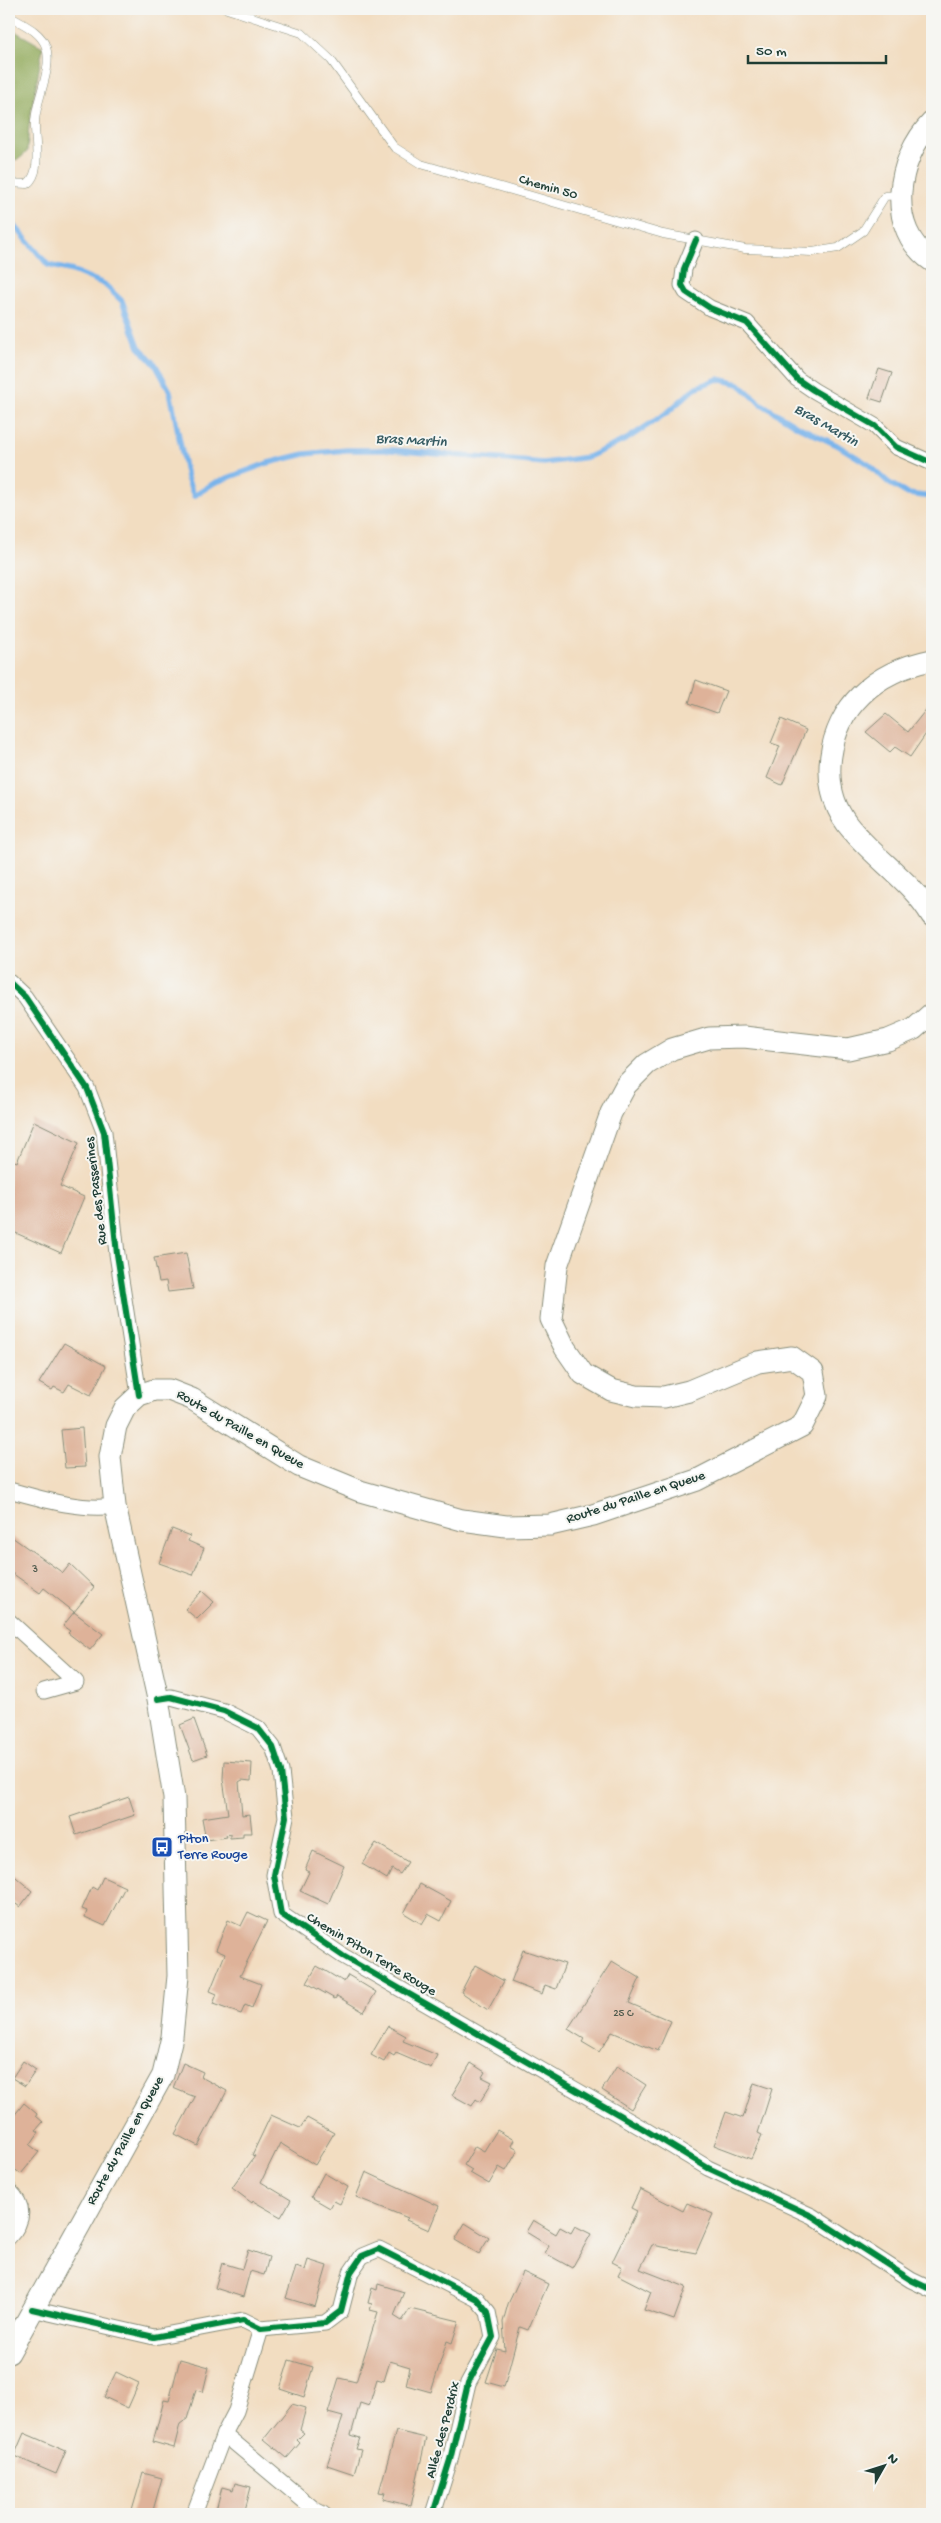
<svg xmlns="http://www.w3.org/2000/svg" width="941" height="2523" font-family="'Gochi Hand',sans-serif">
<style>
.forest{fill:#92aa5b;stroke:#587448}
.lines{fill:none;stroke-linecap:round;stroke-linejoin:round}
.stream{stroke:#79b4eb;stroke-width:5.5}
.building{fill:#deb299}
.service-casing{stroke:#888d7a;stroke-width:9}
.minor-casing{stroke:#888d7a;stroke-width:17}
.secondary-casing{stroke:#888d7a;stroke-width:23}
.service{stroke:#fff;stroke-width:8}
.minor{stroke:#fff;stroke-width:15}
.secondary{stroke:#fff;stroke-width:21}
.cycleway-casing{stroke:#f6f6f2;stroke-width:9}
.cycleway{stroke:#00873e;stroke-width:6}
.labels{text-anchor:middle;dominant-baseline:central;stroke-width:4;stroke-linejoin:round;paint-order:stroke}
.number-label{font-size:11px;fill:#4f5a4d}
.street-label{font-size:14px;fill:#1f3d34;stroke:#f6f6f2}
.transit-label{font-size:14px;fill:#164399;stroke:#f6f6f2;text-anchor:start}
.water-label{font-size:15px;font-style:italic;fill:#365b62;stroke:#f6f6f2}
</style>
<rect width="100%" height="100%" fill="#f6f6f2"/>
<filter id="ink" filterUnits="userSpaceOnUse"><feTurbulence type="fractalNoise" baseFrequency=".02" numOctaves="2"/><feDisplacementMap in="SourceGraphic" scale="10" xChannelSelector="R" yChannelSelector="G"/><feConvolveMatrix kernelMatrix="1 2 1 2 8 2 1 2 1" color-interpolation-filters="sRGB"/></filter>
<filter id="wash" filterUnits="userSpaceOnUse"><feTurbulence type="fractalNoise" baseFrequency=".0096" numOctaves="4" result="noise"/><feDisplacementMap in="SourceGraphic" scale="20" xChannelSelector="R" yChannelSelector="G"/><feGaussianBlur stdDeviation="1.12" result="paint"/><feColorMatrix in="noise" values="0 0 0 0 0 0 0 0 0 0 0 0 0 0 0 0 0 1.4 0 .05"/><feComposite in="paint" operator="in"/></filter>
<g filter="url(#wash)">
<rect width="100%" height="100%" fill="#f2ddc1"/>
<path class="forest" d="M9,28l34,19 -14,78 -2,27 -8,7 -10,2z"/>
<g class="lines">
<path class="stream" d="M9,219l39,46 25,6 31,13 18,17 17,46 16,17 15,27 17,87 7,18 20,-13 54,-20 37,-9 42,-4h45l152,13 44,-6 39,-18 41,-27 27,-24 23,-9 21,5 21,19 37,23 40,19 31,19 21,19 19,11 24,3"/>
</g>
<g id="blocks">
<g class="building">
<path d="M879,369l13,4 -10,29 -13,-4z"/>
<path d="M696,680l30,11 -9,22 -28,-10z"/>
<path d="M932,702v23l-22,32 -15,-10 -5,5 -24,-20 20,-18 22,18z"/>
<path d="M781,719l25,11 -24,55 -15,-7 13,-32 -9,-3z"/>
<path d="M34,1121l45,22 -19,43 24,11 -23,56 -52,-23v-71l8,3z"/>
<path d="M186,1253l7,36 -25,3 -2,-11 -7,1 -5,-24z"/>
<path d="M64,1343l42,23 -15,29 -22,-11 -5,8 -10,-5 -2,3 -13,-7z"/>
<path d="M82,1428l3,39 -20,1 -4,-38z"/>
<path d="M172,1529l18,7 -2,5 16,7 -11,27 -34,-12z"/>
<path d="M9,1535l54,38 7,-9 24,23 -20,25 -30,-24 -4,5 -31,-22z"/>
<path d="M202,1591l12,11 -17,17 -12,-10z"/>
<path d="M74,1612l29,22 -13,16 -22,-17 2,-2 -7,-5z"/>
<path d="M194,1719l13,36 -14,5 -13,-35z"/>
<path d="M224,1761l28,2 -1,18 -9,-1 -3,2 3,33 8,-1 2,19h-9v4l-13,1v-4l-4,1 1,2 -21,3 -4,-22 26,-4 -5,-35z"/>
<path d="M129,1797l6,18 -59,20 -6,-18z"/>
<path d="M376,1843l32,19 -8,12 -8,-5 -5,10 -25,-15z"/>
<path d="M313,1851l31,15 -16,38 -28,-13 9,-19 -4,-2z"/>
<path d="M9,1871l23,20 -12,16 -11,-8z"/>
<path d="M103,1877l22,10 -20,39 -20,-9 2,-6 -5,-2 10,-22 5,3z"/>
<path d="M420,1884l31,17 -10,20 -13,-7 -6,10 -18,-11z"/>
<path d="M248,1912l19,9 -27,55 21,8 -9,24 -7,-3 -4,9 -28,-10 4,-10 -7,-3 15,-37 -9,-4 12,-30 13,6z"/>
<path d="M523,1950l42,14 -9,25 -11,-4 -3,9 -31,-12z"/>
<path d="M612,1961l28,17 -11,25 42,18 -13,30 -46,-19 -13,20 -17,-10 2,-3 -16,-10z"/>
<path d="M475,1965l29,16 -16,29 -27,-18z"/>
<path d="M317,1966l27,16 4,-7 28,17 -12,20 -27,-16 -2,3 -28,-16z"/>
<path d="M388,2026l18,10 -3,5 34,14 -6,13 -35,-15 -2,3 -5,-3 -5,9 -13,-7z"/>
<path d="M23,2061l13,9 -11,16 -13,-8z"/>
<path d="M183,2063l20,9 -2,5 26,14 -29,55 -23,-12 20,-37 -22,-9z"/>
<path d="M471,2063l14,9 -3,5 10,5 -12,20 -4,-3 -4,7 -20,-11z"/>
<path d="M617,2066l29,19 -15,24 -29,-19z"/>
<path d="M754,2083l18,6 -14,44 4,2 -11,24 -37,-14 12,-33 17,6z"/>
<path d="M24,2103l13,11 -1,2 7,6 -7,8 3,2 -9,13 9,7 -18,22 -12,-9v-43z"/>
<path d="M271,2115l29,13 7,-10 27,15 -19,32 -35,-22 -19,39 30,18 -10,17 -28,-16 -1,2 -20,-15 23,-32 -3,-1z"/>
<path d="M497,2130l17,10 -3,6 7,4 -12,21 -7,-4 -10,17 -19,-11 2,-3 -8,-5 11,-19 9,5z"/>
<path d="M366,2172l73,34 -10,24 -23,-10 2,-2 -52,-21z"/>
<path d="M324,2173l24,14 -8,17 -6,-3 -4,7 -19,-11z"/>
<path d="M640,2189l43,22 4,-8 26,11 -17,39 -44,-8 -12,24 46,18 -12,33 -30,-10 7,-18 -33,-17 4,-8 -10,-5 25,-51 -6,-3z"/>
<path d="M533,2220l23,14 4,-7 11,6 4,-7 16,8 -19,34 -27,-15 4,-7 -23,-14z"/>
<path d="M465,2223l24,15 -10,16 -24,-14z"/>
<path d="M248,2250l21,7 -5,18 -14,-4 -7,26 -28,-9 7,-25 20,6z"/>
<path d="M308,2260l19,6 -12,41 -29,-9 10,-31 9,3z"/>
<path d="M523,2272l25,12 -20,46 -8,-3 -16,60 -18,-5 11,-33 8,2 -2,-29 5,-18z"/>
<path d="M378,2284l26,8 -10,24 8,5 8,-12 49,12 -7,22 -5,-2 -16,51 -25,-7 4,-18 -20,-6 -6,20 -7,-2 -8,27 -9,-3 -9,32 9,3 -4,11 5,1 -7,24 -27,-9 16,-48 -15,-4 11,-35 17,4 22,-70 -8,-2 2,-6 -4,-1 4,-15 5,2z"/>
<path d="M180,2359l29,8 -6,25 -7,-2 -9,29 -7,5 -6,24 -21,-6 11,-42 5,1z"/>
<path d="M289,2360l24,7 -9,30 -24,-8z"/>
<path d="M116,2372l23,11 -11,25 -24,-11z"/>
<path d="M292,2404l14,4 -6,22 4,3 -7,7 3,3 -13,15 -23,-19z"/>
<path d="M396,2431l30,7 -15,68 -28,-7 2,-6 -6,-1z"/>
<path d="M24,2433l42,18 -10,23 -42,-18z"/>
<path d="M143,2473l19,5 -10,36h-21z"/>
<path d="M235,2483l16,4 -7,27h-29l7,-27 11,3z"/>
</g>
</g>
</g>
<g filter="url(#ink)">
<use href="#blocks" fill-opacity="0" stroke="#888d7a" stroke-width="1"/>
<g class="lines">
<g class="service-casing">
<g id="service">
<path d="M227,9l75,24 29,27 63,87 27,17 242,70 82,15 67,3 26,-4 25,-17 22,-35 15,-1"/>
<path d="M9,16c13,8 32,15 37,31 7,23 -10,51 -11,75 -1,17 8,51 -8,62l-18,-1"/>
</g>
</g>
<g class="minor-casing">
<g id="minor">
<path d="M696,240l-12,29 -2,16 4,7 24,16 37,15 50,56 16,11 62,36 21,21 36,16"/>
<path d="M9,982l16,15 62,91 17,44 13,122 22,141"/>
<path d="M9,1490c33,9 71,21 106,16"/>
<path d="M9,1621l67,61 -32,9"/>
<path d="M158,1699l13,-2 53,14 34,17 15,19 8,24 5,46 -12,58 7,39 62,42 299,172 66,40 104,48 99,64 21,10"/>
<path d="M9,2190c16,16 15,31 0,47"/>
<path d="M32,2309l122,28 89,-17 18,9 64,-6 16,-12 10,-39 11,-16 17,-7 98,50 11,13 5,25 -25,46 -18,77 -17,54"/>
<path d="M261,2329l-25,82 -12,23 91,76 8,4"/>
<path d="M194,2514l30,-80"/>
</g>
</g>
<g class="secondary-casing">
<g id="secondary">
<path d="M932,122c-36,37 -47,107 0,139"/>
<path d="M932,660c-25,5 -52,16 -71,35 -33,32 -43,90 -14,129 26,34 63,55 85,92"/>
<path d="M9,2353l154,-278 9,-38 6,-61 -4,-178 -16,-99 -43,-193 -5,-49 6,-31 9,-18 14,-13 15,-5h15l23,9 107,67 61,25 102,29 44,6 44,-1 43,-10 104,-35 105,-54 15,-30 -4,-24 -21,-15 -34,5 -69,29 -25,6 -28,-1 -25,-6 -28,-16 -18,-26 -14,-29 6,-53 54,-153 15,-28 21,-21 25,-15 37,-11 35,-1 104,12 40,-9 26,-11 18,-16"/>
</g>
</g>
<use href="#service" class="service"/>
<use href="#minor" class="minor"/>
<use href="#secondary" class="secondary"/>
<g class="cycleway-casing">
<g id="cycleway">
<path d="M696,240l-12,29 -2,16 4,7 24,16 37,15 50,56 16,11 62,36 21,21 36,16"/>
<path d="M9,982l16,15 62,91 17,44 13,122 22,141"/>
<path d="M158,1699l13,-2 53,14 34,17 15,19 8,24 5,46 -12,58 7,39 62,42 299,172 66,40 104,48 99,64 21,10"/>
<path d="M32,2309l122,28 89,-17 18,9 64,-6 16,-12 10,-39 11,-16 17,-7 98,50 11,13 5,25 -25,46 -18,77 -17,54"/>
</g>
</g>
<use href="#cycleway" class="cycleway"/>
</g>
</g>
<defs>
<g id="bus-square" transform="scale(1.125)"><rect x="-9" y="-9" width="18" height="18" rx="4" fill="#1a4fb4" stroke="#f6f6f2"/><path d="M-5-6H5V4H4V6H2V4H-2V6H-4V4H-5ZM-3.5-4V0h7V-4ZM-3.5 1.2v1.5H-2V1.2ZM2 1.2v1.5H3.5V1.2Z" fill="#fff"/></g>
</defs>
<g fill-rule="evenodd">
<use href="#bus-square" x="162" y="1847"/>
</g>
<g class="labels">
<g class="number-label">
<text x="35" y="1570">3</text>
<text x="623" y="2014">25 C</text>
</g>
<g class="street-label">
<text transform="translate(548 188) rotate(16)">Chemin 50</text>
<text transform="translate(97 1191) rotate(-97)">Rue des Passerines</text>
<text transform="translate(240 1430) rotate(30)">Route du Paille en Queue</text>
<text transform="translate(636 1498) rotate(-18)">Route du Paille en Queue</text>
<text transform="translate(371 1955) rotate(31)">Chemin Piton Terre Rouge</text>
<text transform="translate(126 2141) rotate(-61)">Route du Paille en Queue</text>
<text transform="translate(444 2430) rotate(-75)">Allée des Perdrix</text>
</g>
<g class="transit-label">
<text x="178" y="1839">Piton<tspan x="178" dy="16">Terre Rouge</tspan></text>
</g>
<g class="water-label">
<text transform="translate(826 426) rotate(30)">Bras Martin</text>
<text transform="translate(411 441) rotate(3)">Bras Martin</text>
</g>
</g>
<rect width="941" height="2523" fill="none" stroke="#f6f6f2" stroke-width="30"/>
<g transform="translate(884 2466) rotate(51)" stroke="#f6f6f2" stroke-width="4" paint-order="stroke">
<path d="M0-4L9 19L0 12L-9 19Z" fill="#1f3d34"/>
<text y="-8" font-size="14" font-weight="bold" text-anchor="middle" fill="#1f3d34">N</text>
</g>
<path d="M748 55v8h138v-8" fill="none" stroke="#1f3d34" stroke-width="2.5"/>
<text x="756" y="55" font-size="15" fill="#1f3d34" stroke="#f6f6f2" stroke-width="4" paint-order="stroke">50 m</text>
</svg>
